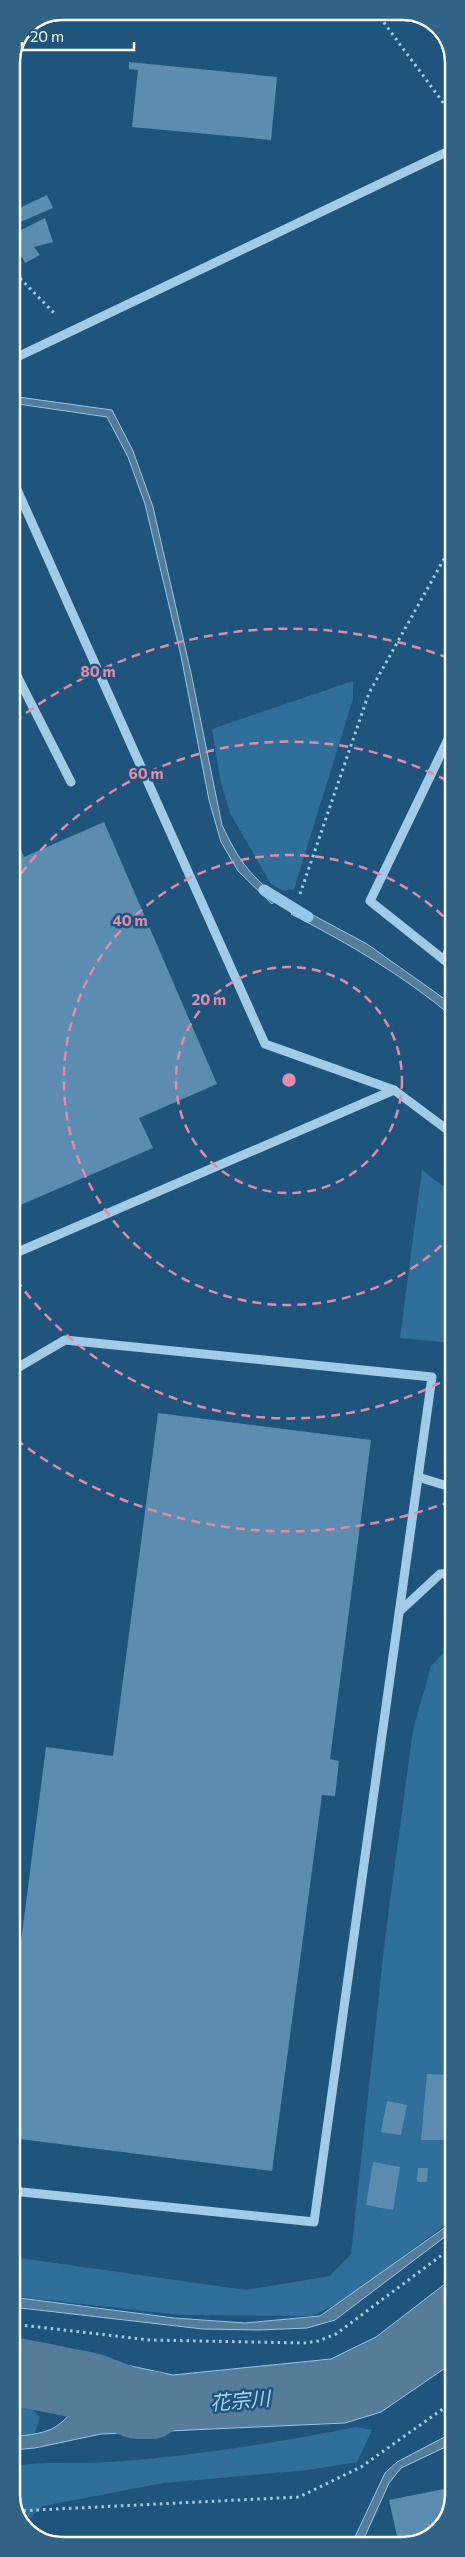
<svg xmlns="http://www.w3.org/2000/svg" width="465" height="2557" font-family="Commissioner,'Noto Sans JP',sans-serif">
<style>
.green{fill:#316f9b}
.water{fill:#557d9a;stroke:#95c7e9}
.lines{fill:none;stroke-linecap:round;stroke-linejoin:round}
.stream{stroke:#95c7e9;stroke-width:11}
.river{stroke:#557d9a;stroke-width:68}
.building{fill:#5c8db1}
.path{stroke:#a1cbe7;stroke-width:3;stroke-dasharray:2.5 4;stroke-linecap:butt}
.minor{stroke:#a1cbe7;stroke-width:9}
.ring{fill:none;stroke:#e08cad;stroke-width:2.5;stroke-dasharray:9 6}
.labels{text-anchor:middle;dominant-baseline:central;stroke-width:5;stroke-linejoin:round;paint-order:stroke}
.water-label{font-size:20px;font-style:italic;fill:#acd4ef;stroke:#1f557d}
.rim{fill:none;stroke:#fff;stroke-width:2.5}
.centre{fill:#e08cad;stroke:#1f557d;stroke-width:2.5}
.ring-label{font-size:15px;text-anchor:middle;font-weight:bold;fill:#e08cad;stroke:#1f557d;stroke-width:5;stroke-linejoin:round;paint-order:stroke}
</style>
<rect width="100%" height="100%" fill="#1f557d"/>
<g class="green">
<path d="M353,681v18l-59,190 -11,2 -12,-7 -41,-71 -10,-34 -8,-50z"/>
<path d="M422,1170l31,24 1,149 -54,-5z"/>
<path d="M454,1642v576l-108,81 -34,17 -131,-1 -169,-19v-39l234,33 84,-14 21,-22 34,-315 28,-209 18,-64z"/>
<path d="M12,1775l6,1 -6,63z"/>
<path d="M12,2397l10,3 18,17 -10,30 -18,5z"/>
<path d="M356,2427l16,3 -15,32 -49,8 -145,13 -120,23 -20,18 -11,-23v-35c33,-5 66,-2 99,-4 83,-6 164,-19 245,-35z"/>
<path d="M47,2538l34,4 -4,3h-21l-13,-6z"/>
</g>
<g class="water">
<path d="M11,396l101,14 21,41 20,56 38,166 31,152c16,34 26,48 55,72l-5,7 -34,-33 -17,-29 -12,-42 -28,-144 -36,-152 -17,-47 -21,-40 -96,-14z"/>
<path d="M298,907l69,37 86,61v12c-51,-42 -103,-73 -162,-103z"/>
<path d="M454,2221v9l-119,90 -28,8 -48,2 -56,-1 -191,-22v-10l162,21 71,5 75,-7z"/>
<path d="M454,2277v85l-73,50 -36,11 -244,11 -66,14 -23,2v-13c15,-2 38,-3 50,-15 7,-6 8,-10 17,-17l-21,-10 12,-42 103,22 158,-16 45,-22z"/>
<path d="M12,2345l46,6 -14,54 -32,-13z"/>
<path d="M454,2432v11l-53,25 -12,15 -28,62h-13l5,-4 32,-68 12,-11z"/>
<path d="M100,2538l23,2 10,5h-46z"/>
</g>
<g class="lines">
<path class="stream" d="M264,890l44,27"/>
<path class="river" d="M12,2371l80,16 45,18h14"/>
</g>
<g class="building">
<path d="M129,62l148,15 -6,63 -139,-13 6,-57 -9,-1z"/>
<path d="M47,195l6,13 -42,18v-14z"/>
<path d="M45,218l8,24 -19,5 6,8 -15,8 -14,-28z"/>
<path d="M104,822l113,262 -78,34 14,30 -142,61v-382l13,30z"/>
<path d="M158,1413l213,27 -41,319 9,2 -4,35 -13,-1 -50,376 -260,-33v-126l34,-265 67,9z"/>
<path d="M427,2074l27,1v65h-33z"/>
<path d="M387,2101l20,4 -6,30 -20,-3z"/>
<path d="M373,2162l27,5 -7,43 -27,-5z"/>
<path d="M418,2168h10l-1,14h-10z"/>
<path d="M454,2487v8l-13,33 -32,17h-10l-10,-45z"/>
</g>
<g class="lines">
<g class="path">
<path d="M376,12l77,104"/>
<path d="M23,34l45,-23"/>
<path d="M11,269l43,44"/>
<path d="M300,894l69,-201 84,-150"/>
<path d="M12,2324l137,16 156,3 13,-2 18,-7 118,-88"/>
<path d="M17,2511l282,-14 62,-30 93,-66"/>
</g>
<g class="minor">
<path d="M11,360l442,-211"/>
<path d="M11,476l254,568 129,46 59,44"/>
<path d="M11,664l60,118"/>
<path d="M453,729l-83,172 83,66"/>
<path d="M444,960l9,-18"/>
<path d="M11,1255l383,-165"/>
<path d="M12,1371l53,-31 367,37 -118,845 -302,-31"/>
<path d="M418,1477l36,11"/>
<path d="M400,1611l40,-37 14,-1"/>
</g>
</g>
<g class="ring">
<circle cx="289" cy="1080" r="113"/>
<path d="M452 1235A225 225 0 1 1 452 925"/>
<path d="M453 1376A338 338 0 0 1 12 1274M12 886A338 338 0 0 1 453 784"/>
<path d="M451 1501A451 451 0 0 1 14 1438M14 722A451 451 0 0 1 451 659"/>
</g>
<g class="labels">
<g class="water-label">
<text transform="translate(240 2400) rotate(-5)">花宗川</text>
</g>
</g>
<path d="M0 0H465V2557H0ZM62 20H403A42 42 0 0 1 445 62V2495A42 42 0 0 1 403 2537H62A42 42 0 0 1 20 2495V62A42 42 0 0 1 62 20Z" fill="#316387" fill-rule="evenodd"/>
<path class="rim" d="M62 20H403A42 42 0 0 1 445 62V2495A42 42 0 0 1 403 2537H62A42 42 0 0 1 20 2495V62A42 42 0 0 1 62 20Z"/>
<circle cx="289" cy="1080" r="8" class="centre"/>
<g class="ring-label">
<text x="98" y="677">80 m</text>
<text x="146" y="779">60 m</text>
<text x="130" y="926">40 m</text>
<text x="209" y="1005">20 m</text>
</g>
<path d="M22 42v8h112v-8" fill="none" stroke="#ffffff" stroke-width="2.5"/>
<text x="30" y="42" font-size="15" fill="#ffffff" stroke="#1f557d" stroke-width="4" paint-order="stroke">20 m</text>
</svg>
